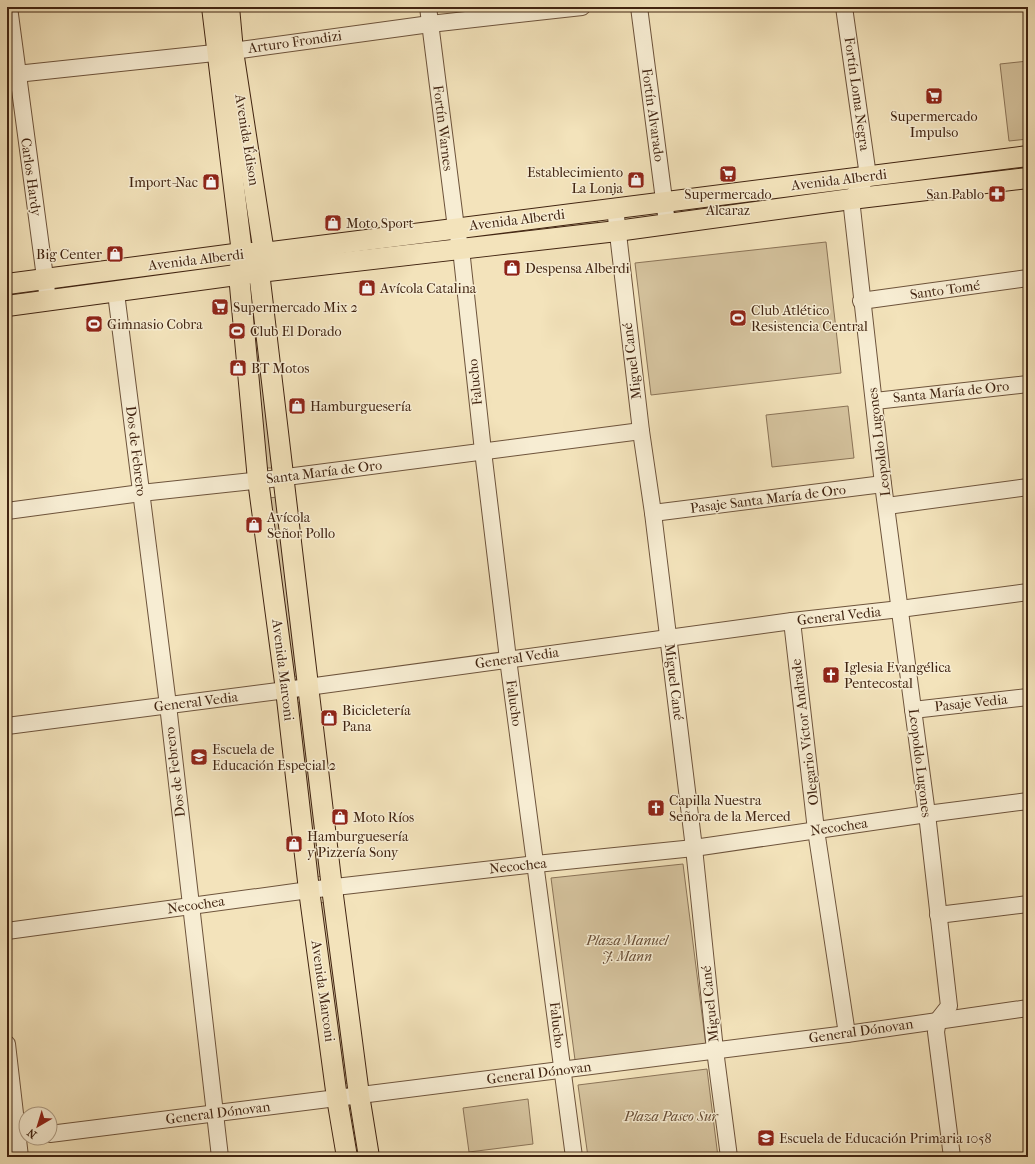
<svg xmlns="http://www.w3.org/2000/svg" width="1035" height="1164" font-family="'IM FELL French Canon',serif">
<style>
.green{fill:#d5c39e;stroke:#8b7458}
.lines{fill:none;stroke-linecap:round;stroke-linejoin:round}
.minor-casing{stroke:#6e543c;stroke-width:18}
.major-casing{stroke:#412411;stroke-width:22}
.minor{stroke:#f7edd3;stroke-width:16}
.major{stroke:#f3e3bb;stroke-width:20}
.labels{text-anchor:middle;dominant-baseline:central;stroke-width:3;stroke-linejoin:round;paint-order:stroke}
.street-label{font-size:14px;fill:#412411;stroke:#f7edd3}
.poi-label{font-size:14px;fill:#412411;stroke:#f7edd3;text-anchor:start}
.park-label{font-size:14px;font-style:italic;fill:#664c34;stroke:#f7edd3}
</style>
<rect width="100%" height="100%" fill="#f3e3bb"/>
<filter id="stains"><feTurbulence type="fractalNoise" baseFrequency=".005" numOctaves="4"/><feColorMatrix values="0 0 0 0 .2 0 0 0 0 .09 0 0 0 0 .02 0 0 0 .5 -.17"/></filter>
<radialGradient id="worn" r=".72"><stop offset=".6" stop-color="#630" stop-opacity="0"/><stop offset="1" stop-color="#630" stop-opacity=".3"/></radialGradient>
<g class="green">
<path d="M1028,61v78l-19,2 -9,-77z"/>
<path d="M1028,163v8l-141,17 -1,-8z"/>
<path d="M829,187l1,8 -148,19 -1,-8z"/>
<path d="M597,219l1,8 -122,14 -1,-8z"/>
<path d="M826,242l15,131 -190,22 -16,-132z"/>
<path d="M230,261l1,9 -163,21 -1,-8z"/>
<path d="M247,285h8l17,183h-8z"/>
<path d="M848,406l6,52 -82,9 -6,-52z"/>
<path d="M278,497l20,179 -10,1 -20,-179z"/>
<path d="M302,702l23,174 -10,1 -23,-174z"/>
<path d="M683,864l23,182 -131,14 -24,-182z"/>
<path d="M328,902l23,181 -10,1 -22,-181z"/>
<path d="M707,1069l11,88h-130l-10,-72z"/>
<path d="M528,1099l5,45 -64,8 -6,-44z"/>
</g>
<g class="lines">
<g class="minor-casing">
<g id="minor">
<path d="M9,7l39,293"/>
<path d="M428,7l28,221 5,21 22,202 25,208 66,498"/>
<path d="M639,7l28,216"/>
<path d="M844,7l24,169 -17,23 32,285 44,330 22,192 -11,14 -2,12 16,125"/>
<path d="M7,75l226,-24 197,-27 152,-17"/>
<path d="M615,208l26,223 12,82 41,335 21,202 14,107"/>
<path d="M116,293l52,412 52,452"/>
<path d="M861,301l167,-23"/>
<path d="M875,401l153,-17"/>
<path d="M887,506l141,-19"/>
<path d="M7,511l134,-18 130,-14 370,-48"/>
<path d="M653,513l230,-29"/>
<path d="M792,621l24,209 31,204"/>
<path d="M913,710l115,-13"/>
<path d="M7,726l279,-36 506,-69 108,-12 128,-17"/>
<path d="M938,915l90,-11"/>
<path d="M7,931l302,-41 227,-26 158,-16 233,-34 101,-13"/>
<path d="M7,1044l13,113"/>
<path d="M50,1134l797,-100 181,-26"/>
</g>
</g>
<g class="major-casing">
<g id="major">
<path d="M212,7l30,246 -3,22 19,205 28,210 23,200 28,208 10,59"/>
<path d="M229,7l4,44 31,202 -5,19 73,616 27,207 10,62"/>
<path d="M7,284l235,-31h22l764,-97"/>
<path d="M7,306l244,-33 366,-42 234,-32 177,-21"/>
</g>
</g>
<use href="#minor" class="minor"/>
<use href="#major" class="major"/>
</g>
<defs>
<g id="supermarket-square" transform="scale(0.9)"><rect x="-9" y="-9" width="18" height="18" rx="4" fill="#8f2418" stroke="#f7edd3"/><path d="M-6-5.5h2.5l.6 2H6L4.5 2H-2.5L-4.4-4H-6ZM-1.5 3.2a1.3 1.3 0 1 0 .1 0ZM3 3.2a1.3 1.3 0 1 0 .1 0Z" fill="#fff"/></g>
<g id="shop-square" transform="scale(0.9)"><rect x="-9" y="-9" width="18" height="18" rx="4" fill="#8f2418" stroke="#f7edd3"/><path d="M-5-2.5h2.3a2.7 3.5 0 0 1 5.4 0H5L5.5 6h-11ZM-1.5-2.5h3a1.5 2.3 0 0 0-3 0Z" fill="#fff"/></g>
<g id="pharmacy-square" transform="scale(0.9)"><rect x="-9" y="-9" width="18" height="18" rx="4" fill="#8f2418" stroke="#f7edd3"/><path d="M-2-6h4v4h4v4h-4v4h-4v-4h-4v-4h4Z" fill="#fff"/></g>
<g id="stadium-square" transform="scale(0.9)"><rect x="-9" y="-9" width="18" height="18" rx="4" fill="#8f2418" stroke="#f7edd3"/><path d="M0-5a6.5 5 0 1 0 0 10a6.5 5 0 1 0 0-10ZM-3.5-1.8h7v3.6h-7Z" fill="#fff"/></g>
<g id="church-square" transform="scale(0.9)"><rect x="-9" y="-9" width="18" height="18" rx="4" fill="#8f2418" stroke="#f7edd3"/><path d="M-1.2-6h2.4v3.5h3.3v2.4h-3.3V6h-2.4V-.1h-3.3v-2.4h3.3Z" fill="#fff"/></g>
<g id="school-square" transform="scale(0.9)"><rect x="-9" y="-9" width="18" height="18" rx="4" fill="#8f2418" stroke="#f7edd3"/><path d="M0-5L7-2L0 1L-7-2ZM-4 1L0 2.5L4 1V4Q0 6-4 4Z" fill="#fff"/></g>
</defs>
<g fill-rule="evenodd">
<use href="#supermarket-square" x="934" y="96"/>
<use href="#supermarket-square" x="728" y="174"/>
<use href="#shop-square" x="636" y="180"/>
<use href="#shop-square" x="211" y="182"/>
<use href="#pharmacy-square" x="997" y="194"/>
<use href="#shop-square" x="333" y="223"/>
<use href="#shop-square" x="115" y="254"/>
<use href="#shop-square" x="512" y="268"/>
<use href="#shop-square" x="367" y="288"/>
<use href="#supermarket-square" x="220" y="307"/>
<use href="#stadium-square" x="738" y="318"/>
<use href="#stadium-square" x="94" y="324"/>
<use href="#stadium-square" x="237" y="331"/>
<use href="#shop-square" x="238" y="368"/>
<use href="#shop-square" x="297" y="406"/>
<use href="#shop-square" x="254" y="525"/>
<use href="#church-square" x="831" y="675"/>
<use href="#shop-square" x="329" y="718"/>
<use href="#school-square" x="199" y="757"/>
<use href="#church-square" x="656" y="808"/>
<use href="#shop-square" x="340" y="817"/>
<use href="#shop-square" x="294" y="844"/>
<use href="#school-square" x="766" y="1138"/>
</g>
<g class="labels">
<g class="street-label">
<text transform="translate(295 42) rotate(-8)">Arturo Frondizi</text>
<text transform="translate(857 94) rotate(82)">Fortín Loma Negra</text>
<text transform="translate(653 115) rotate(82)">Fortín Alvarado</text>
<text transform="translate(443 128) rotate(83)">Fortín Warnes</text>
<text transform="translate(247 140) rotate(81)">Avenida Édison</text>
<text transform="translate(31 177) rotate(82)">Carlos Hardy</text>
<text transform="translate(839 180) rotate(-7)">Avenida Alberdi</text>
<text transform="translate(517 220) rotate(-7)">Avenida Alberdi</text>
<text transform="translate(196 260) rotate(-7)">Avenida Alberdi</text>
<text transform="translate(945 290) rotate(-8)">Santo Tomé</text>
<text transform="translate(632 361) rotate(-97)">Miguel Cané</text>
<text transform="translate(475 382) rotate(-96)">Falucho</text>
<text transform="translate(951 392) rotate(-6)">Santa María de Oro</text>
<text transform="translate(879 442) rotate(-97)">Leopoldo Lugones</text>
<text transform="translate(136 451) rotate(83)">Dos de Febrero</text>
<text transform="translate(324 472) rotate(-7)">Santa María de Oro</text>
<text transform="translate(768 499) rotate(-7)">Pasaje Santa María de Oro</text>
<text transform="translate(839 616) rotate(-6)">General Vedia</text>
<text transform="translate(517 658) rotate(-8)">General Vedia</text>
<text transform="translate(283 670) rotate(83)">Avenida Marconi</text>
<text transform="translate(674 682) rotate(83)">Miguel Cané</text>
<text transform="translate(196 702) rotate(-7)">General Vedia</text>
<text transform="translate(514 703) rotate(82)">Falucho</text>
<text transform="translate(971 703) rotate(-6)">Pasaje Vedia</text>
<text transform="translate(805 732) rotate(-97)">Olegario Víctor Andrade</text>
<text transform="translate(920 763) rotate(83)">Leopoldo Lugones</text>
<text transform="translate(175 772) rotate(-97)">Dos de Febrero</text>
<text transform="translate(839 827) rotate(-8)">Necochea</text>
<text transform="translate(518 866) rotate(-6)">Necochea</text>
<text transform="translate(196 905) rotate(-8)">Necochea</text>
<text transform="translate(323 991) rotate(82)">Avenida Marconi</text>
<text transform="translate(710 1004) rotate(-96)">Miguel Cané</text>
<text transform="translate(557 1025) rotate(83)">Falucho</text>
<text transform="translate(861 1031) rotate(-8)">General Dónovan</text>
<text transform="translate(539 1073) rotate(-7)">General Dónovan</text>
<text transform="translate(218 1113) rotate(-7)">General Dónovan</text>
</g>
<g class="poi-label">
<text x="934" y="116" text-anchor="middle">Supermercado<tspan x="934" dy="16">Impulso</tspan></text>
<text x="623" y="172" text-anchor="end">Establecimiento<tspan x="623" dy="16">La Lonja</tspan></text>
<text x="198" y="182" text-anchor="end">Import-Nac</text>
<text x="728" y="194" text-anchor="middle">Supermercado<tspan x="728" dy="16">Alcaraz</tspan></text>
<text x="984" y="194" text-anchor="end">San Pablo</text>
<text x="346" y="223">Moto Sport</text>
<text x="102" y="254" text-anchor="end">Big Center</text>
<text x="525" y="268">Despensa Alberdi</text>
<text x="380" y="288">Avícola Catalina</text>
<text x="233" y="307">Supermercado Mix 2</text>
<text x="751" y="310">Club Atlético<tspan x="751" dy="16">Resistencia Central</tspan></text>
<text x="107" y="324">Gimnasio Cobra</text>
<text x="250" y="331">Club El Dorado</text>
<text x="251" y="368">BT Motos</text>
<text x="310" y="406">Hamburguesería</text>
<text x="267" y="517">Avícola<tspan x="267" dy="16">Señor Pollo</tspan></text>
<text x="844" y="667">Iglesia Evangélica<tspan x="844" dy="16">Pentecostal</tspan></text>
<text x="342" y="710">Bicicletería<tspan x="342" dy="16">Pana</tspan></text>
<text x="212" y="749">Escuela de<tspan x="212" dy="16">Educación Especial 2</tspan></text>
<text x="669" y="800">Capilla Nuestra<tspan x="669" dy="16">Señora de la Merced</tspan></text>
<text x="353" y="817">Moto Ríos</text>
<text x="307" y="836">Hamburguesería<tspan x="307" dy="16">y Pizzería Sony</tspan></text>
<text x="779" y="1138">Escuela de Educación Primaria 1058</text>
</g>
<g class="park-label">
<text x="627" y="940">Plaza Manuel<tspan x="627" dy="16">J. Mann</tspan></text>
<text x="671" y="1116">Plaza Paseo Sur</text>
</g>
</g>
<rect width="1035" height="1164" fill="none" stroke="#f3e3bb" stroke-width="24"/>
<rect x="8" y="8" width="1019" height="1148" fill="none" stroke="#412411" stroke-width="2"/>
<rect x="12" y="12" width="1011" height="1140" fill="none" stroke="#412411"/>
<g transform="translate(38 1126) rotate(218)"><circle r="19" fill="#f7edd3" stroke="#ae9d85"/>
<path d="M0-3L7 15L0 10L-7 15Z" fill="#8f2418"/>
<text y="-6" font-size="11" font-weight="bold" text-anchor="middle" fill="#412411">N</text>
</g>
<rect width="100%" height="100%" filter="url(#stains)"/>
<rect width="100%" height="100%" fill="url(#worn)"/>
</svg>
